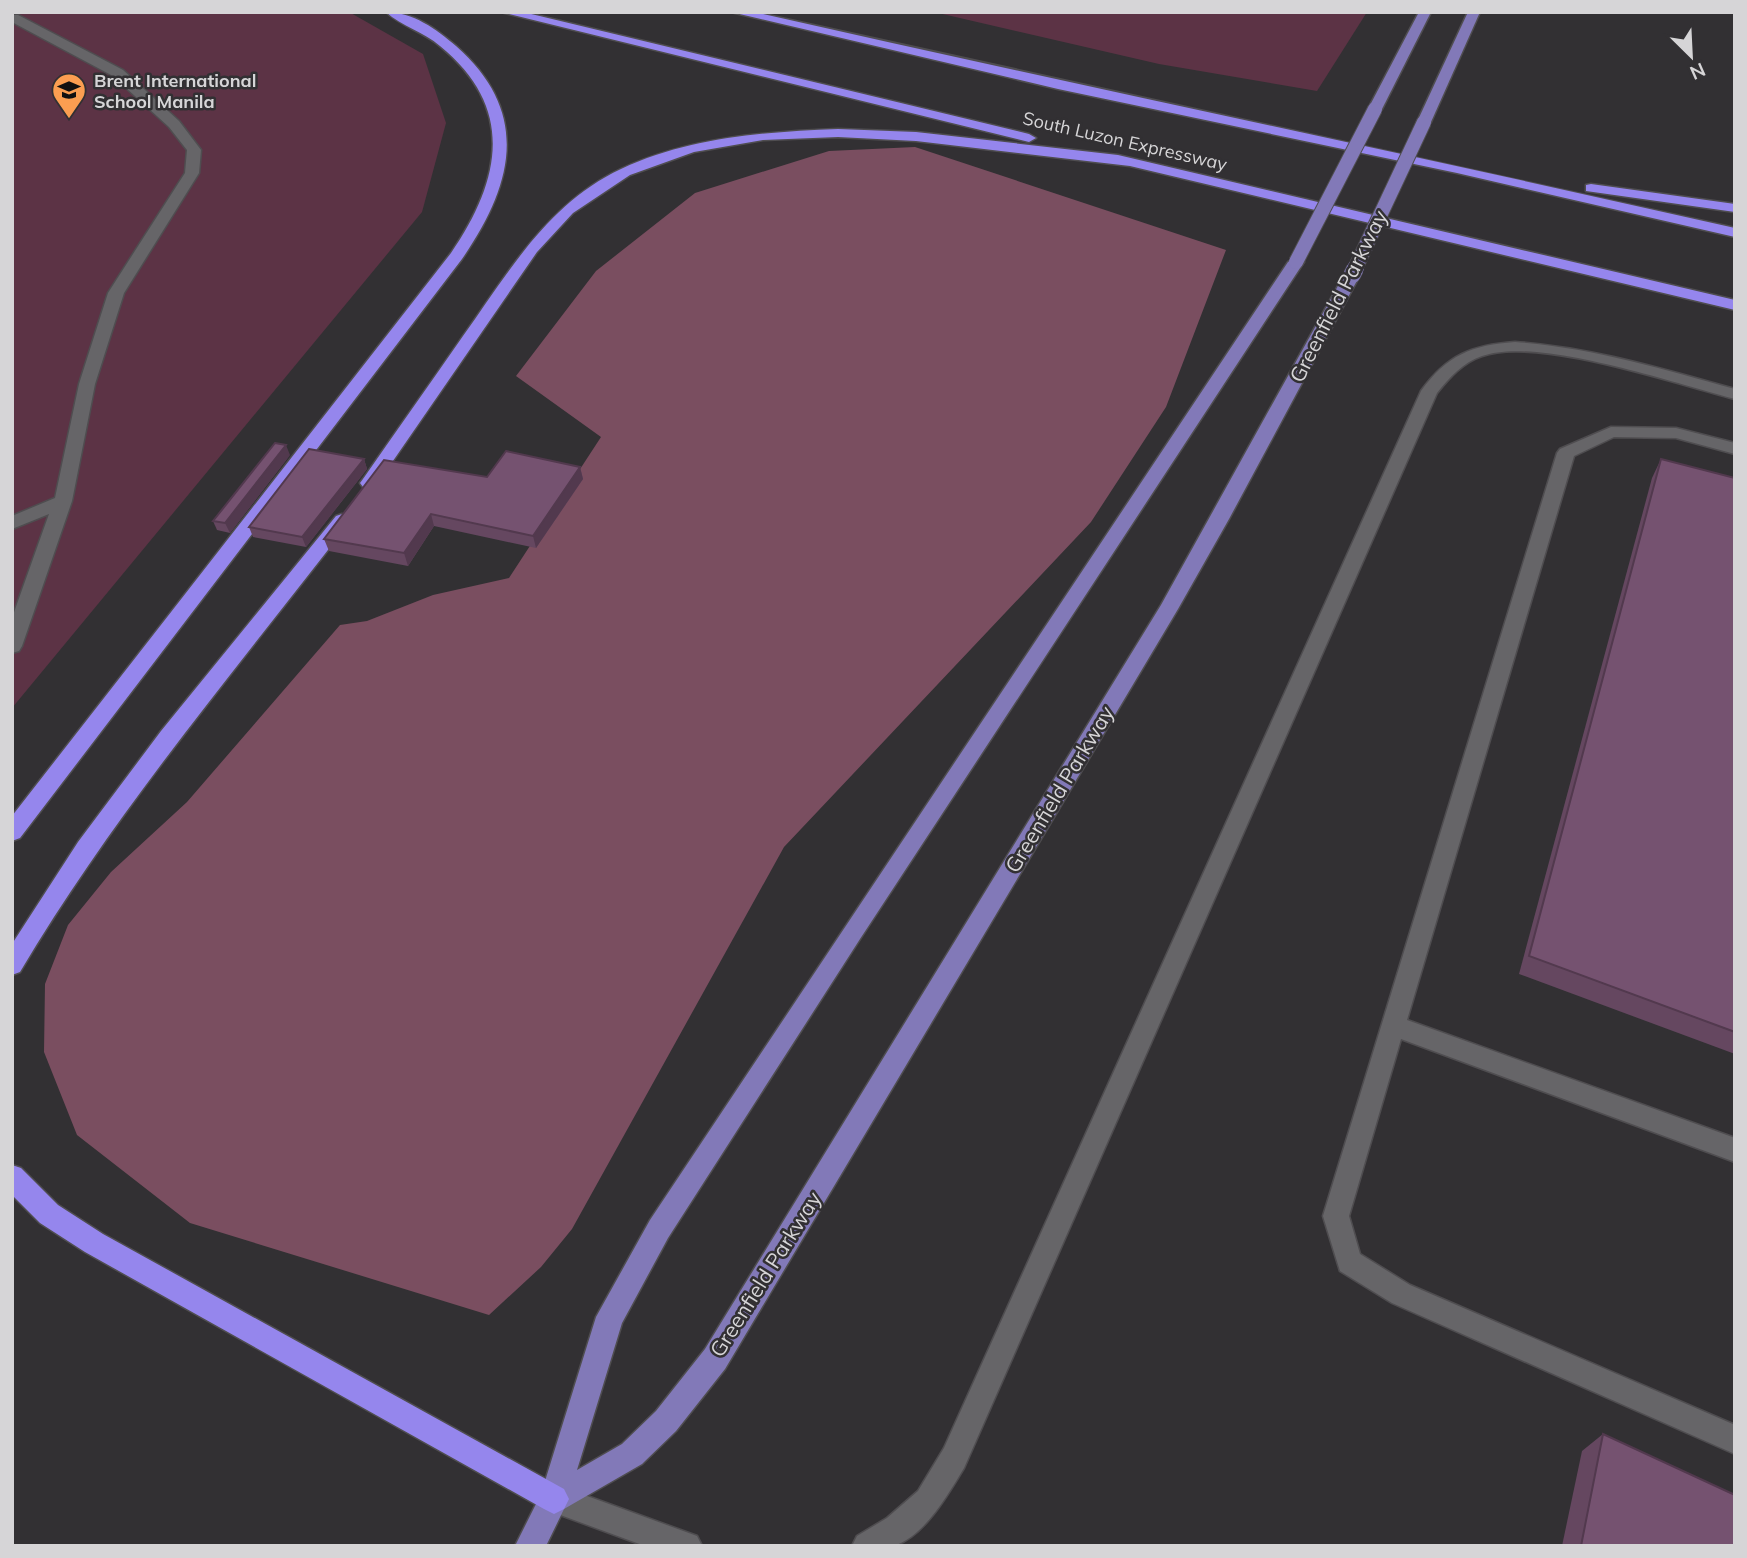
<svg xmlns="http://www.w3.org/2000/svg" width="1747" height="1558" font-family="Mulish,sans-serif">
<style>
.green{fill:#5c3345}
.forest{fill:#7a4e60}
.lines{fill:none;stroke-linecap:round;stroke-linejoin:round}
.minor-casing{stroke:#4f4d50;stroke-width:3}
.major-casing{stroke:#4f4d50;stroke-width:3}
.highway-casing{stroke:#4f4d50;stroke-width:3}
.minor{fill:#666568;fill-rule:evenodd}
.major{fill:#8279b8;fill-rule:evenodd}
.highway{fill:#9586ed;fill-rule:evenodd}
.major-bridge-far1-casing{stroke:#4f4d50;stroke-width:16;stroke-linecap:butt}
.major-bridge-casing{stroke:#4f4d50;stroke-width:18;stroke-linecap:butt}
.major-bridge-far1{stroke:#8279b8;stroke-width:14}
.major-bridge{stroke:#8279b8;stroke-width:17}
.wall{fill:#654760}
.shaded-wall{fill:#52394e}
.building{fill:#755270;stroke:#52394e;stroke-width:2}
.labels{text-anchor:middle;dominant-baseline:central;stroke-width:5;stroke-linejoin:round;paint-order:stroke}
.far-poi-label{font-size:18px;font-weight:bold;fill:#d6d5d7;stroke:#323033;text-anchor:start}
.far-street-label{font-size:18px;fill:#d6d5d7;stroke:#323033}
.street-label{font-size:21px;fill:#d6d5d7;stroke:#323033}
</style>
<rect width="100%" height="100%" fill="#323033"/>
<g class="green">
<path d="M12,12h337l74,42 23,69 -24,89 -410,496z"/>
<path d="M934,12h433l-50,79 -158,-27z"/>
</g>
<path class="forest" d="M915,147l311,103 -60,157 -75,115 -307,325 -212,382 -31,38 -52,48 -299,-92 -113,-88 -33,-83 1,-68 23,-59 43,-53 76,-70 153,-177 27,-4 66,-26 76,-17 92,-141 -85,-61 80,-105 99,-78 134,-42z"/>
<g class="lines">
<g class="minor-casing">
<g id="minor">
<path d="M12,15h6l105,55 56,51 22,29 -2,23 -75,120 -29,91 -23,117 -50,145 -3,5 -7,2v-35l37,-104 -37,15v-13l43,-18 24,-114 29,-91 77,-120 2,-23 -18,-23 -56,-51 -101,-54z"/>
<path d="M1515,342c75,5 147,27 220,47v10c-59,-15 -198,-63 -253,-43 -19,6 -33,22 -45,37l-473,1075c-15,25 -39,67 -68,77 -12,4 -31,1 -44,1l5,-10 30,-18 31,-27 26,-43 477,-1057c26,-36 51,-46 94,-49z"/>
<path d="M1611,427l65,1 59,15v11l-59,-16 -62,-1 -40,19 -167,564 328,118v24l-334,-123 -52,177 11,38 50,31 325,140v29l-343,-151 -52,-32 -17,-55 234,-763 3,-4z"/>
<path d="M554,1484l143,52 5,10h-57l-101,-37 -5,-10 5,-10z"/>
</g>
</g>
<g class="major-casing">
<g id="major">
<path d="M1419,12h12l-49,97 -2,3h-10l-2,-3z"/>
<path d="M1468,12h12l-49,110 -2,3h-10l-2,-3z"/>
<path d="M1296,257l8,5 -444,677 -192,299 -46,85 -45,147 45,-26 34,-33 49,-62 456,-744 183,-330 8,-5 5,2 3,3 -131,244 -51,90 -453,760 -49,62 -34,33 -78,45 -18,37h-31l26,-52 55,-177 54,-97 638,-958z"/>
</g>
</g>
<g class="highway-casing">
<g id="highway">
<path d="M386,12c27,0 50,17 70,34 76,67 57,139 6,213l-442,579 -8,3v-25l439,-563c50,-73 65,-145 -11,-207 -16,-14 -39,-20 -54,-34z"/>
<path d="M501,12h22l506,122 7,4 -7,4z"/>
<path d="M731,12h23c327,74 655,142 981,216v9l-278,-64 -399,-84z"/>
<path d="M838,129l78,3 202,23 617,145v10l-605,-144 -214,-25 -78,-4 -75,3 -69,12 -64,23 -57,38 -36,39 -162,235h-12l-3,-4 3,-4c33,-48 67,-95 100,-143 45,-63 85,-133 158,-167 69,-32 143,-37 217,-40z"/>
<path d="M1591,184l144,20v8l-149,-21v-6z"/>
<path d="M342,514l9,6 -3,4c-113,147 -233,288 -328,448l-8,3v-31l66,-102 83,-111 175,-215z"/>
<path d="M12,1165l9,3 37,37 45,29 461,255 5,10 -5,10 -10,5 -10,-5 -459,-257 -45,-29 -28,-28z"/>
</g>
</g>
<use href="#minor" class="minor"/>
<use href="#major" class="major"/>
<use href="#highway" class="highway"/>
<g class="major-bridge-far1-casing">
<g id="major-bridge-far1">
<path d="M1296,262l79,-153"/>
<path d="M1354,271l70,-149"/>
</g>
</g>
<g class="major-bridge-casing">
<path id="major-bridge" d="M1352,275l3,-6"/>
</g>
<use href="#major-bridge-far1" class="major-bridge-far1"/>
<use href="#major-bridge" class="major-bridge"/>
</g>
<g class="wall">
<path d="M290,455l-60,78 -13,-3 -4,-9z"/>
<path d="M364,459l3,10 -61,78 -53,-10 -4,-10z"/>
<path d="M1661,459l74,19v576l-216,-80 133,-496z"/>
<path d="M580,467l3,12 -47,69 -102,-22 -26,40 -79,-15 -5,-12z"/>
<path d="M1603,1434l132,112h-173l20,-95z"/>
</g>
<g class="shaded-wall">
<path d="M286,445l4,10 -60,78 -5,-10z"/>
<path d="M364,459l3,10 -61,78 -4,-10z"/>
<path d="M580,467l3,12 -47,69 -3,-12z"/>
<path d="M431,514l3,12 -26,40 -4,-13z"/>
</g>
<g class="building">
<path d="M275,443l11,2 -61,78 -12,-2z"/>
<path d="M309,449l55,10 -62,78 -53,-10z"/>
<path d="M506,451l74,16 -47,69 -102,-22 -27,39 -80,-14 60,-79 103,17z"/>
<path d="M1661,459l74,19v554l-206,-76z"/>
<path d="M1603,1434l132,61v51h-154z"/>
</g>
<defs>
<g id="school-pin" transform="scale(1.75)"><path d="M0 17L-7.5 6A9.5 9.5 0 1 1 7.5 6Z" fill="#fb9e51" stroke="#323033"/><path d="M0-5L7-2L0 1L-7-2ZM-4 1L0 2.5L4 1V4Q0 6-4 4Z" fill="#111"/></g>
</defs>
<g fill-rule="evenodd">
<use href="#school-pin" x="69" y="90"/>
</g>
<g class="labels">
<g class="far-poi-label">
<text x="94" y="80">Brent International<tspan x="94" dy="21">School Manila</tspan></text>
</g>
<g class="far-street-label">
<text transform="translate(1125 141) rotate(13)">South Luzon Expressway</text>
</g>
<g class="street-label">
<text transform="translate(1338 296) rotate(-63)">Greenfield Parkway</text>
<text transform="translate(1059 789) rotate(-59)">Greenfield Parkway</text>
<text transform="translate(765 1274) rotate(-58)">Greenfield Parkway</text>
</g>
</g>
<rect width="1747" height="1558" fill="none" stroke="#d6d5d7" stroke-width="28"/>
<g transform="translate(1691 56) rotate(156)" stroke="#323033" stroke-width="5" paint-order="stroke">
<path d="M0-5L12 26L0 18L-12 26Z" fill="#d6d5d7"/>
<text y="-10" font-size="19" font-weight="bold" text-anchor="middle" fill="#d6d5d7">N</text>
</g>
</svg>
